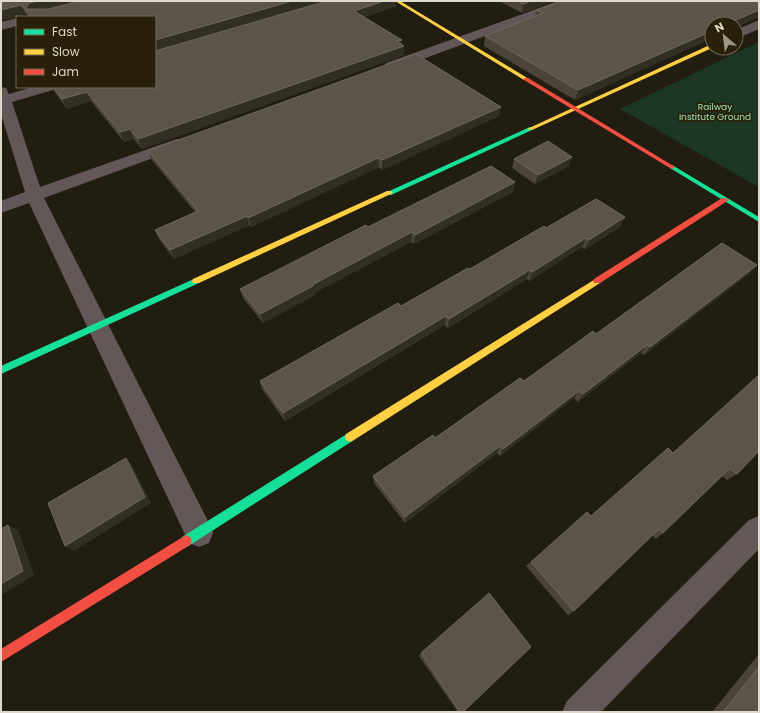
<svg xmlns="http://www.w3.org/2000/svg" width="760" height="713" font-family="Poppins,sans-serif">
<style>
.green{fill:#1c3724}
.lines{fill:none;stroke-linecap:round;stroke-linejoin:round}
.street{fill:#635757;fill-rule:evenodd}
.fast{fill:#16e098;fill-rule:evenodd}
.slow{fill:#ffcf43;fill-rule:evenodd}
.jam{fill:#f24e42;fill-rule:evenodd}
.wall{fill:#4a443a}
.shaded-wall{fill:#332e23}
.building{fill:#5a544a;stroke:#6f695e}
.labels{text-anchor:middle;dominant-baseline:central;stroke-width:3.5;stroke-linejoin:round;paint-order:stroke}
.far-park-label{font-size:9px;fill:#97e1b0;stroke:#2a2009}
</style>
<rect width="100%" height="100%" fill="#221d11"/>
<path class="green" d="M759,42v145l-139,-78z"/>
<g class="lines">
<g class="street">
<path d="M559,1h17l-2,2 -178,66h-10l-2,-3 2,-3z"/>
<path d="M17,18v8l-16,4v-8z"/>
<path d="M759,20v9l-23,10v-9z"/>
<path d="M1,87l5,1 3,6 24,-7h22l-2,3 -41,12 28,85 131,-46 6,-2 6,2 2,3 -2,3 -139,51 165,325 4,10 -4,10 -10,4 -10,-4 -160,-340 -28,10v-12l24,-9 -24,-78z"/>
<path d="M759,516v33l-158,163h-39l5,-11 182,-181z"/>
</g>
<g class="fast">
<path d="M530,127l3,2 -1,1 -141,65h-4l-2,-2z"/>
<path d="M672,165l87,52v5l-89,-54v-2z"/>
<path d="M196,278l3,1 1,2 -1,2 -198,91v-8z"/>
<path d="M350,432l4,2 1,3 -1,3 -164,105 -4,2 -4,-2 -2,-4 2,-4z"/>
</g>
<g class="slow">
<path d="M395,1h5l129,78 -5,1z"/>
<path d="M712,44v4l-180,82 -5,-1z"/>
<path d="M387,191h4l2,2 -194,90h-6l-1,-2 1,-2z"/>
<path d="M597,278l3,1 1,2 -1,2 -246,157 -4,2 -4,-2 -1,-3 1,-3z"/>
</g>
<g class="jam">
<path d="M524,78h4l147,89 -3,2 -2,-1 -146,-88z"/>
<path d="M722,198h3l4,2 -129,83h-6l-1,-2 1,-2z"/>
<path d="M186,535l4,2 2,4 -2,4 -189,117v-13z"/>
</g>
</g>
<g class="wall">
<path d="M1,1h324l-170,49v-33h-127l-2,-3z"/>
<path d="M327,1h69v5l-32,11 37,27 3,11 -262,94 -8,-10 -10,3 -33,-41 -24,8 -13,-18 -2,-4h103z"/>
<path d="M499,1h56l-33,12z"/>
<path d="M759,1v16l-23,10v-3h-24v14l-137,62 -91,-54 1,-10 50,-19 1,-7z"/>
<path d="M499,116l-117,54 -3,-3 -128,60 -2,-2 -75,34 -15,-20 -4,-9 40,-18 -43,-52 -4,-9z"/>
<path d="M514,159l55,7 -34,18 -23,-16z"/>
<path d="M515,182l-2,10 -99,52 -3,-2 -97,51 1,2 -52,28 -20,-25 -3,-9 128,-62z"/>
<path d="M625,217l-5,10 -35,22 -3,-2 -53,34 -2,-2 -79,49 -3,-3 -160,96 -23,-32 -2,-8 141,-75 145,-78z"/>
<path d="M749,274l-105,81 -3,-2 -63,49 -4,-4 -74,58 -3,-3 -92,70 -31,-40 -1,-7 62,-38 161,-104z"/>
<path d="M759,375l-22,99 -10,6 -5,-4 -59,57 -7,6 -4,-4 -78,76 -6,4 -42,-49 5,-4 142,-109z"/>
<path d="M421,653l42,59h-5l-39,-56z"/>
<path d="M759,654v58h-47z"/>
</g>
<g class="shaded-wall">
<path d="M39,1h42l-50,16 -5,-9 3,-5z"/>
<path d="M292,1h33l-170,49v-10z"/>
<path d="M384,1h12v5l-42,14v-9z"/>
<path d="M531,1h24l-33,12 1,-9z"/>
<path d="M21,5l5,9 -25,7v-11z"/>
<path d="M759,10v7l-23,10v-3h-9z"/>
<path d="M712,31v7l-137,62 3,-10z"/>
<path d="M402,40l-1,6h3v9l-262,94 -4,-10z"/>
<path d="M87,92l4,9 -24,8 -5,-10z"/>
<path d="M501,107l-2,9 -117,54v-10z"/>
<path d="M130,129l4,10 -10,3 -4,-10z"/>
<path d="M572,157l-3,9 -34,18 3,-9z"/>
<path d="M378,158l1,9 -128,60 -3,-9z"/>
<path d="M515,182l-2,10 -99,52 1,-9z"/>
<path d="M247,216l2,9 -75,34 -4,-9z"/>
<path d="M625,217l-5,10 -35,22 4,-9z"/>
<path d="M412,232l-1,10 -97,51 1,2 -52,28 -3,-9 52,-29z"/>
<path d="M586,238l-4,9 -53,34 3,-9z"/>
<path d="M757,265l-8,9 -105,81 6,-8z"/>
<path d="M530,270l-3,9 -79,49 1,-9z"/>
<path d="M446,316l-1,9 -160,96 -2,-8z"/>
<path d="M647,345l-6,8 -63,49 5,-8z"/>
<path d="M579,391l-5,7 -74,58 3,-7z"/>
<path d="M500,446l-3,7 -92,70v-6z"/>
<path d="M126,458l6,7 19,38 -77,48 -9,-5z"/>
<path d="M8,525l10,5 16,45 -33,20v-11z"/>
</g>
<g class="building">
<path d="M1,1h38l-10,2 -3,5 1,1h21l32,-8h212l-137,39v-23h-124l-10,-12 -20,5z"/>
<path d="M327,1h57l-30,10 48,29 -5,1 7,5 -266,93 -8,-10 -10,3 -33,-40 -25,7 -9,-12h102v-36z"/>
<path d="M518,1h13l-8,3z"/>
<path d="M561,1h198v9l-32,14h-15v7l-134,59 -93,-54 58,-23 -7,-3z"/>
<path d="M416,54l85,53 -119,53 -4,-2 -130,60 -1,-2 -77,34 -15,-20 43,-19 -50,-60z"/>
<path d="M548,141l24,16 -34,18 -24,-16z"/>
<path d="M491,166l24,16 -100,53 -3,-3 -100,53 1,1 -53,28 -20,-25 126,-64 2,2z"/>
<path d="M596,199l29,18 -36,23 -3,-2 -54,34 -2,-2 -81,49 -3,-3 -163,97 -23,-32 138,-78 3,3 67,-38 2,1 74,-43 2,2z"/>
<path d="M722,243l35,22 -107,82 -3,-2 -64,49 -4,-3 -76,58 -3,-3 -95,71 -32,-41 60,-41 2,3 85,-60 4,3 69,-50 3,3z"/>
<path d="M759,375v76l-22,23 -7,-6 -67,65 -4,-4 -85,82 -43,-49 56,-50 4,4 77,-68 5,5z"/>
<path d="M126,458l19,39 -80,49 -17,-43z"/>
<path d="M8,525l15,46 -22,13v-55z"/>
<path d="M489,593l42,54 -68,65h-3l-39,-59z"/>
<path d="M759,667v45h-36z"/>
</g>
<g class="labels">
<g class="far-park-label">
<text x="715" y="107">Railway<tspan x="715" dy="10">Institute Ground</tspan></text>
</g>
</g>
<rect width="760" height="713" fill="none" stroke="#dfd9cb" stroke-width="4"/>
<rect x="16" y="16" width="140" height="72" fill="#2a2009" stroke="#726a57"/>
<rect x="24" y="29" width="20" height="6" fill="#16e098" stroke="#726a57"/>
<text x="52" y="36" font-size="12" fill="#dfd9cb">Fast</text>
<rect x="24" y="49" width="20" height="6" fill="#ffcf43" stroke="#726a57"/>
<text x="52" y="56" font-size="12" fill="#dfd9cb">Slow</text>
<rect x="24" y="69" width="20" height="6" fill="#f24e42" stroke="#726a57"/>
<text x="52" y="76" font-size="12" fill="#dfd9cb">Jam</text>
<g transform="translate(724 36) rotate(332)"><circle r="19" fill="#2a2009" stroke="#726a57"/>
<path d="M0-3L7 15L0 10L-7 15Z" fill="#9d978a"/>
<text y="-6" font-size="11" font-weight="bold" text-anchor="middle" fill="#dfd9cb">N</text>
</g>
</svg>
